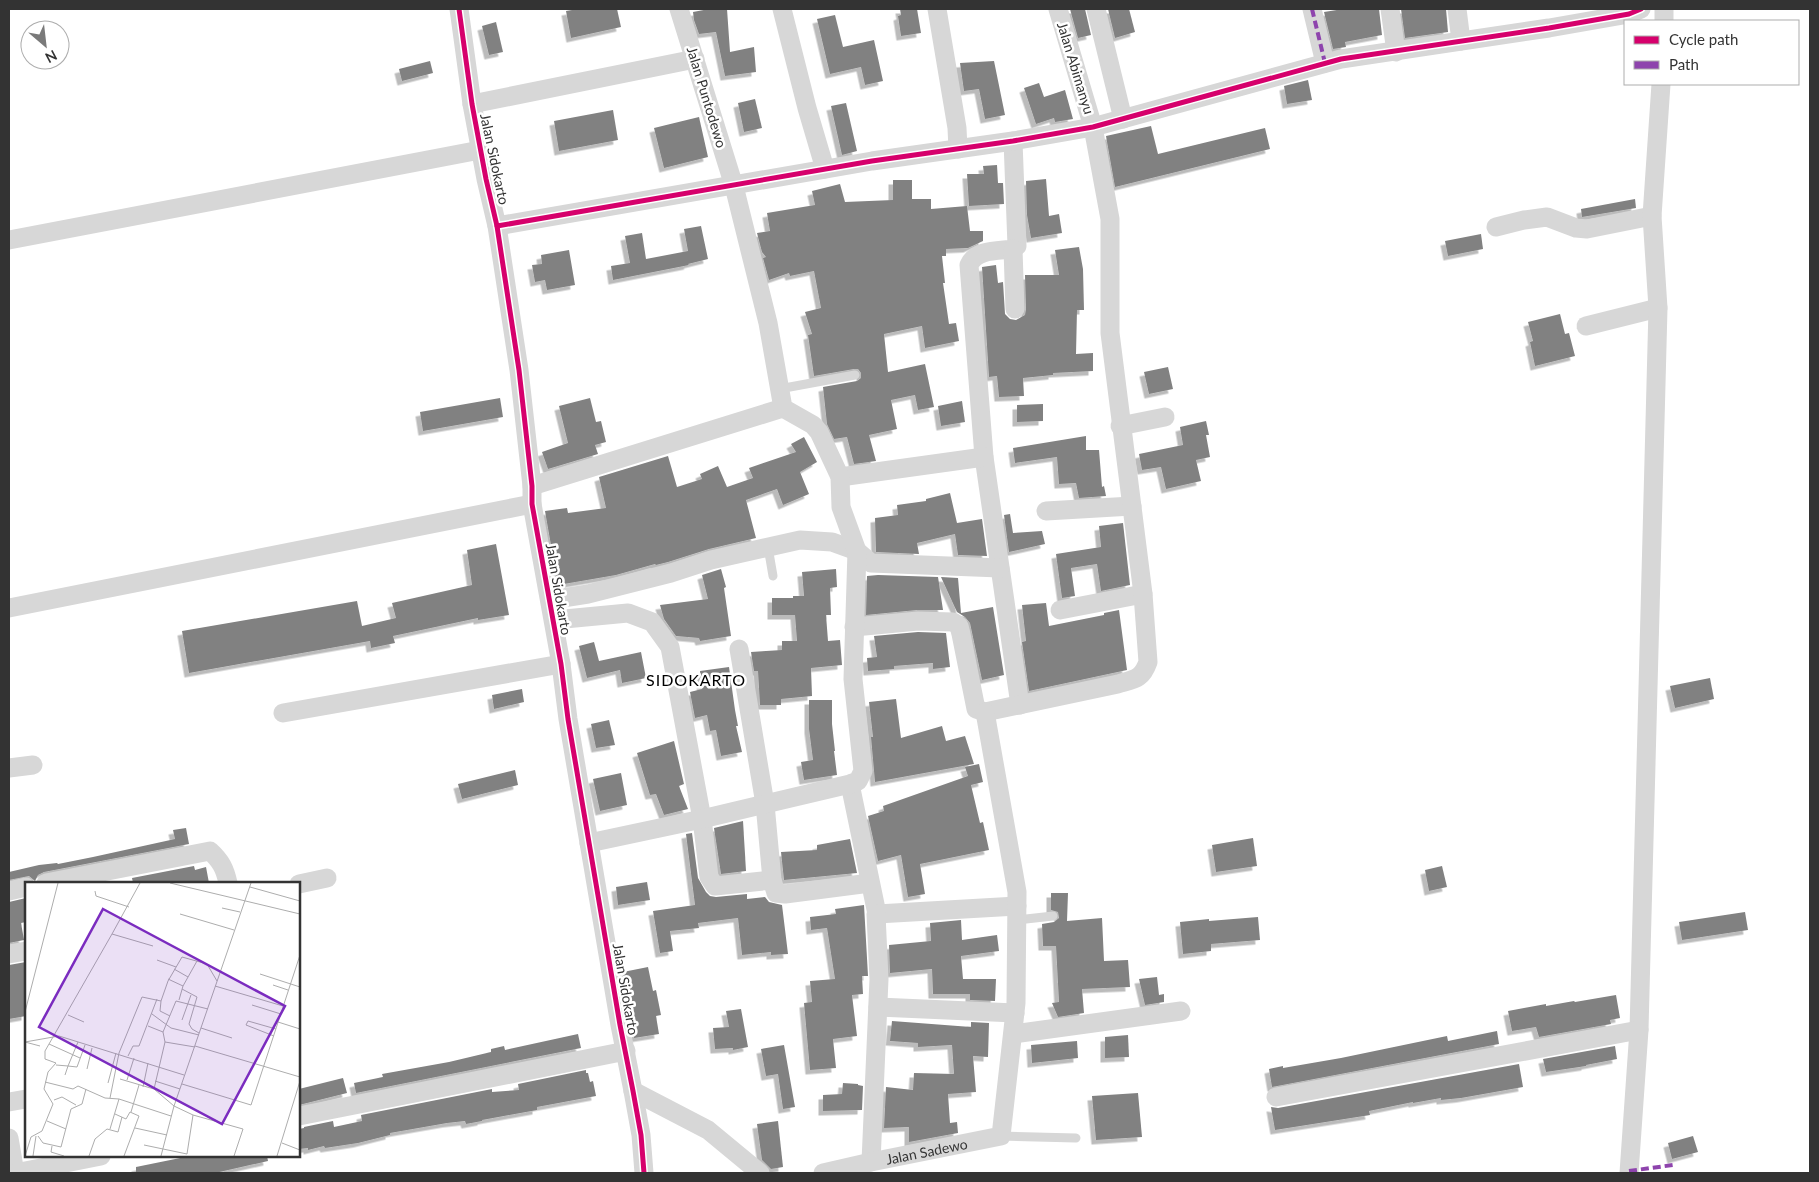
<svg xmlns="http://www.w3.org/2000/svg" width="1819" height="1182" font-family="Lato,sans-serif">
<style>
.building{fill:#818181;filter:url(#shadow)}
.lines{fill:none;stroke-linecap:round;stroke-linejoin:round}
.service{stroke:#d7d7d7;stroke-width:9}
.minor{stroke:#d7d7d7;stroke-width:19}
.quiet{stroke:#8e44ad;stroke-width:4;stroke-dasharray:8 4;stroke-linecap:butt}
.cycleway-casing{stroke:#fff;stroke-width:8}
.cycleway{stroke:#d6006c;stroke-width:5}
.labels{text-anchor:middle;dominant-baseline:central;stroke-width:5;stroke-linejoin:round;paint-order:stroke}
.street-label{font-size:14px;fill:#333;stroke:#fff}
.quarter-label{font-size:16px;letter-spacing:1px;fill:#000;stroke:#fff}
.inset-road{fill:none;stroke:#adadad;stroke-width:1}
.view{fill:#7b2cbf;fill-opacity:0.15;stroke:#7b2cbf;stroke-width:2.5}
.inset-edge{fill:none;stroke:#333;stroke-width:2.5}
</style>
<defs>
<filter id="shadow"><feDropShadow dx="-4.5" dy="4.5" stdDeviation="0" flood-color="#0004"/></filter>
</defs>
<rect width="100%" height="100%" fill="#fff"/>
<g class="building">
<path d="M578,9h39l4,18 -50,11 -5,-27z"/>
<path d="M709,9h18l3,43 24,-5 2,25 -31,4 -9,-44 -17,2 -5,-14 -1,-8z"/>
<path d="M900,9h17l4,24 -20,3 -3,-20 3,-1z"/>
<path d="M1070,9h15l6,26 -13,3z"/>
<path d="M1108,9h21l6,23 -20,6z"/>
<path d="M1343,9h36l3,26 -37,7 1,5 -13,2 -9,-37z"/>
<path d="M1401,9h45l2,23 -43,6z"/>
<path d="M835,15l8,32 31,-7 9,41 -18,4 -4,-18 -31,7 -13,-55z"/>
<path d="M496,22l7,30 -14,3 -7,-29z"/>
<path d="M430,61l3,12 -31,8 -3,-12z"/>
<path d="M994,61l11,54 -20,4 -6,-30 -15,2 -4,-28z"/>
<path d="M1308,80l4,20 -25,4 -3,-18z"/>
<path d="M1039,83l5,14 21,-7 8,29 -18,3 -1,-4 -18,6 -12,-36z"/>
<path d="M755,99l7,29 -18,4 -6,-29z"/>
<path d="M846,103l11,48 -15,4 -11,-49z"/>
<path d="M613,110l5,30 -59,11 -5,-30z"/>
<path d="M699,117l9,40 -44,11 -10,-40z"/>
<path d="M1151,126l7,28 107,-26 5,21 -155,38 -9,-51z"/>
<path d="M997,165l1,18h5l1,21 -35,2 -2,-32h17l-1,-8z"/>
<path d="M1046,179l3,37 10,-2 3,19 -31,5 -4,-23 -1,-34z"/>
<path d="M893,180h19v19h19v10l36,-3 3,25h13v10l-15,7 -22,1v7h-4l3,27h-2l6,41 7,-1 3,18 -34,7 -3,-22 -38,8 4,38 37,-8 9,43 -16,3 -3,-15 -24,5 6,29 -28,6 7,26 -22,3 -7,-27 -13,2 -7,-15 -4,-37 34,-6 4,-3v-5l-3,-4h-4l-40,7 -6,-41 4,-1 -7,-22 16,-4 -7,-37 -24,5 -1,-3 -20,7 -6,-22 3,-1 -4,-5 -5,-19 13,-2 -3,-18 48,-8 -3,-14 28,-7 5,18 48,-2z"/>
<path d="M1635,199l1,9 -54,9 -1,-8z"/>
<path d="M701,226l7,33 -20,5 1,1 -76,15 -2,-14 19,-3 -5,-27 17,-3 4,26 42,-8 -4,-22z"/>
<path d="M1481,234l2,15 -35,7 -3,-15z"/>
<path d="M1079,247l4,22 1,41h-7l-1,44 17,-1v18l-40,2v2l-30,3 1,18 -25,1 -2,-21 -8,1 -7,-110 14,-2 2,18 5,-1 2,32 5,5 6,1 9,-5 1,-6 -1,-34h34l-4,-25z"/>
<path d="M569,250l6,35 -28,5 -2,-10 -10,2 -3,-17 10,-1 -1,-9z"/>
<path d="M1560,314l5,20 4,-1 6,23 -40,10 -5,-24 3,-1 -5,-19z"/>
<path d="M1168,367l5,22 -24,5 -5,-22z"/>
<path d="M500,398l3,19 -80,14 -3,-19z"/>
<path d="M590,398l6,24 5,-1 5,21 -11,3 3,9 -50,15 -6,-17 26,-9 -9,-37z"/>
<path d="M962,401l3,21 -24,4 -3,-20z"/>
<path d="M1043,404v17l-26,1v-17z"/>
<path d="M1206,421l3,14h-3l4,22 -14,3 5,21 -35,8 -5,-22 -19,3 -3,-16 44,-9 -3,-18z"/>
<path d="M1086,436v14h13l3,37 2,-1 2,10 -27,2 -3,-15 -17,1 -2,-27 -42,6 -2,-15z"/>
<path d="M804,437l13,25 -17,10 9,22 -26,11 -6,-16 -31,11 10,38 -47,11 -41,13 -12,3 -1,-1 -39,11 -58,10 -13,-74 22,-3 1,5 38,-5 -7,-31 69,-21 9,31 25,-8 -2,-5 18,-8 9,21 26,-9 -4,-10 47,-16 -5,-8z"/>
<path d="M950,493l7,30 25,-4 5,37 -29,-1 -3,-21 -38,9 2,11 -43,-2 -1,-34 23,-3 -1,-10 29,-4v-2z"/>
<path d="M1010,514l3,19 29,-2 3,13 -36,8 -5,-37z"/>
<path d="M1123,523l7,62 -29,6 -4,-27 -26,4 4,28 -13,2 -6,-44 45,-7 -2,-21z"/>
<path d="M496,544l13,71 -31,5v-2l-85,18 2,7 -24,5 -1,-7 -181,32 -7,-42 175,-30 5,25 34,-8 -4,-15 80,-18 -5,-35z"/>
<path d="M721,569l5,18 -2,1 7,48 -31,5 -1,-3 -23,-2 -12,-17 -4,-14 48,-6 -6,-24z"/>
<path d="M836,569l1,18 -7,1 1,27h-5l2,26 12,-1 2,25 -31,3 1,28 -31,3v6h-21l-2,-34h-4l-3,-19 31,-2v-9h15l-2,-26h-23v-17h21v-2h11l-2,-24z"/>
<path d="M878,575l60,2 5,33h-26l-51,5 1,-39z"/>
<path d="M941,577l17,1 3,35 32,-6 11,68 -22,5 -12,-57 -5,-6 -8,-5z"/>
<path d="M1046,603l3,23 55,-11v-2l15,-3 8,60 -98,21 -7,-49 4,-1 -4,-36z"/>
<path d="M918,632l28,1 4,34 -17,2v-6l-39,3v3l-26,2 -1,-13 10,-1 -3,-21z"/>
<path d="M594,642l5,19 42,-9 5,26 -24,5 -2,-13 -33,8 -8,-32z"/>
<path d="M729,667l6,43 3,16h-2l6,26 -21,4 -5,-26 -6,1 -3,-16 -12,3 -5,-26 12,-3 -2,-18z"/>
<path d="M1710,678l4,21 -39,9 -5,-22z"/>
<path d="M522,689l2,13 -30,7 -2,-14z"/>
<path d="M896,699l5,39 41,-12 4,15 19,-5 9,28 -99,18 -4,-45h2l-4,-35z"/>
<path d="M809,700h23v24l3,27h-1l3,24 -33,5 -3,-18 12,-2 -4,-31z"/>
<path d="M609,720l6,25 -19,3 -5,-24z"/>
<path d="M674,741l10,43 -5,2 9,23 -24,6 -8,-21 -6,1 -13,-42z"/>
<path d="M979,764l4,18 -12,3 9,38 3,-1 6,28 -69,14 5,30 -17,3 -7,-42 -23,6 -10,-45 16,-5 -1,-5 85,-30 -3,-9z"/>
<path d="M515,770l3,15 -56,14 -4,-15z"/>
<path d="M621,773l6,32 -27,6 -7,-32z"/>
<path d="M743,821l3,50 -25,3 -7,-46z"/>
<path d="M186,828l3,16 -145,28 -6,3 -3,6 -6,-5 -20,4v-8l30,-7 18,-2 1,1 35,-7 82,-18 -2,-9z"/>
<path d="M692,833l6,45 8,14 4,4 6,1 31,-3v5l18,-2 4,5 13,3 6,49 -17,1v-3l-29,3 -4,-37 -40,5 1,5 -29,3 3,20 -13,2 -7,-42 42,-6 -9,-71z"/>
<path d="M1253,838l4,28 -41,6 -4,-27z"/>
<path d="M850,839l7,34 -73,7 -3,-28 36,-2v-5z"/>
<path d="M194,866l1,4 11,-3 3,16h-76l-1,-5z"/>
<path d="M1442,866l5,21 -18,4 -4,-21z"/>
<path d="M647,882l3,18 -32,5 -2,-18z"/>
<path d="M1051,893h17l-1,28 35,-3 2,43 24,-1 2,27 -48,2 2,24 -26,4 -6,-14 7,-1 -3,-56h-13l-1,-22 12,-2 5,-4 -1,-6 -7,-2z"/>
<path d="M26,898v24l-5,1 3,17 -15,3v-41z"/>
<path d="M864,905l4,71h-6l1,18 -11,1 5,41 -24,3 3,29 -26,2 -6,-67 8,-1 -2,-21 25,-2 -8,-51 -16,2 -1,-13 26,-3 -1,-5z"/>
<path d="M1745,912l3,18 -66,10 -3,-18z"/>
<path d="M1258,917l2,23 -49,4v7l-28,3 -3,-32 29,-3v2z"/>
<path d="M961,920l1,20 35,-5 2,16 -38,5 2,23h33l-1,22 -25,-1v-6h-37l-1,-25 -42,4 -1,-28 42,-4 -1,-18z"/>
<path d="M26,962v54l-17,3v-54z"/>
<path d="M648,967l5,24 3,-1 5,25 -5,1 3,18 -25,4 -11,-66z"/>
<path d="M1157,977l2,18 5,-1v8l-19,3 -6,-26z"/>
<path d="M1616,995l4,23 -10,2 1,4 -72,13 -3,-10 -24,4 -4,-20 38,-7v2l28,-5 1,1z"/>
<path d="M741,1009l7,38 -15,3v-2l-18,1 -2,-21 16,-1 -3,-16z"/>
<path d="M892,1021l79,6v-5l18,1 -1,34 -15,-1 3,36 -28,2 2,29 7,-1 1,11 -49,9v-15l-25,1 2,-41 27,3 1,-17 40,1 -2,-29 -34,2v-4l-28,-2z"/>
<path d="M1497,1031l2,13 -227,43 -3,-18 14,-3v2l58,-10 106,-22 1,5z"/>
<path d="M578,1034l3,14 -225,45 -2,-10 29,-6 -1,-3 67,-12 42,-10v-3l13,-3 1,4z"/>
<path d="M1128,1035l1,22 -24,1v-21z"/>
<path d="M1077,1041l1,17 -46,5 -1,-18z"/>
<path d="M784,1045l11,62 -12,2 -5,-35 -12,2 -5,-27z"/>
<path d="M1615,1046l2,13 -31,6v1l-40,6 -3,-13z"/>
<path d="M1519,1064l4,23 -62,11 -20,2v-2l-28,5v-1l-44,9 1,4 -95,15 -4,-23 7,1z"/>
<path d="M586,1070v3h2l2,9 3,-1 3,15 -59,11v3l-55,10v1l-16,3 -1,-3 -18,2 -57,10v2l-32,8 -33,5 -1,-2 -16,4v-2l-9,1v-20l5,-1v-1l29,-6 1,6 28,-6 -1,-6 131,-26v3l27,-2 -1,-6z"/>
<path d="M343,1078l4,15 -48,12v-16z"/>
<path d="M843,1083l15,1v1l5,1 -1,24 -39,1v-16l19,-1z"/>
<path d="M1138,1093l4,44 -46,3 -4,-44z"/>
<path d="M778,1121l5,46 -12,2 -9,-9 -5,-36z"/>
<path d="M1693,1136l5,16 -26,7 -4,-16z"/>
<path d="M190,1156h77l1,5 -53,12h-79v-6z"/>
</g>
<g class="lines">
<g class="service">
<path d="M779,389l76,-14"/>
<path d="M768,547l5,29"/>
<path d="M1017,920l36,-4"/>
<path d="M1001,1136l75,2"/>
</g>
<g class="minor">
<path d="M459,9l13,95 14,75 11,47 22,144 13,116v18l29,160 7,55 52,306 13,66 8,44 3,38"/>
<path d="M782,9l25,99 18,61"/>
<path d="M937,9l20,119 1,21"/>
<path d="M1096,9l27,110"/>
<path d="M1312,9l13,54"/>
<path d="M1390,9l6,43"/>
<path d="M1457,9l4,32"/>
<path d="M1664,9v12"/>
<path d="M472,104l223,-45"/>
<path d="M1013,141l4,105 -4,3c-15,2 -37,0 -44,16l15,192 36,248"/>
<path d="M497,226l375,-65 141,-20 80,-14 248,-68 208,-31 80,-14 12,-5"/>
<path d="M1496,227l28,-7 23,-3 29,11 11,1 65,-13"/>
<path d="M9,240l471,-90"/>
<path d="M1013,249l2,60"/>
<path d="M1586,326l72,-18"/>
<path d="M1120,426l45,-9"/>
<path d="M840,477l144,-20"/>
<path d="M532,486l251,-78"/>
<path d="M1046,511l86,-5"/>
<path d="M550,600l38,-6 83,-21 40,-13 89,-20 32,2 25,9 14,12 129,5"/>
<path d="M9,608l523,-104"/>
<path d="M1060,610l83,-16"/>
<path d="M554,620l74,-7 24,9 18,25 32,172 7,58 6,9 57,-6"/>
<path d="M854,627l64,-6 35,1 6,4 2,8 15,75 9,3 133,-28c17,-5 24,-5 30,-22l-5,-68 -33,-261v-114l-17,-92 -35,-118"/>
<path d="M739,649l26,155 7,76 4,13 9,1 85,-11"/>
<path d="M283,713l278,-49"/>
<path d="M9,768l24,-3"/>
<path d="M850,784l27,130 140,-8"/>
<path d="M589,843l113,-24 148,-35 8,-3 5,-10 -10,-92 4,-128 -16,-44 -1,-30 -21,-45 -6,-7 -30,-17 -15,-85 -34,-137 -55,-177"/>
<path d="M46,883l164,-32c11,10 15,18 18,32"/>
<path d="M299,884l28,-6"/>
<path d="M9,891l17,-4"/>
<path d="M9,954l17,-3"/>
<path d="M878,1007l137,6"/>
<path d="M1639,1030l19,-722 -6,-92 9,-132"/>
<path d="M1013,1034l168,-23"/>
<path d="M633,1091l75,39 52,43"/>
<path d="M1276,1097l363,-67 -10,143"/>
<path d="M9,1102l17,-3"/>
<path d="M299,1116l327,-65"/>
<path d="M9,1138l6,35"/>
<path d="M871,1162l8,-183 -3,-65"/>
<path d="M15,1173l86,-17"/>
<path id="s1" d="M823,1173l48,-11 130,-26 15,-133 1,-111 -32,-180"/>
</g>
<g class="quiet">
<path d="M1312,9l13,54"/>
<path d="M1629,1171l44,-6"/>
</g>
<g class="cycleway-casing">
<g id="cycleway">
<path d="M459,9l13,95 14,75 11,47 22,144 13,116v18l29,160 7,55 52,306 13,66 8,44 3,38"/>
<path d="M497,226l375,-65 141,-20 80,-14 248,-68 208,-31 80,-14 12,-5"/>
</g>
</g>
<use href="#cycleway" class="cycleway"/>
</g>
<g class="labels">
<g class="street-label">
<text transform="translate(1076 68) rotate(73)">Jalan Abimanyu</text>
<text transform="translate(707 97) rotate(73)">Jalan Puntodewo</text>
<text transform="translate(495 159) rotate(78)">Jalan Sidokarto</text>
<text transform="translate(559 589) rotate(80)">Jalan Sidokarto</text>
<text transform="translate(626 989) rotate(80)">Jalan Sidokarto</text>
<text stroke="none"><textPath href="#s1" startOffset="106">Jalan Sadewo</textPath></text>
</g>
<g class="quarter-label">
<text x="696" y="679">SIDOKARTO</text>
</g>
</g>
<g transform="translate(25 882)">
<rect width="275" height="275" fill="#fff"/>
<path class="inset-road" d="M115,1l-28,51 41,12M145,1l130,31M225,5l50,14M70,9l1,5 33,11M197,26l18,4M155,32l54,16M132,78l19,7M149,87l14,8M235,92l40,13M143,97l15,7 -4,14M248,103l15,5M158,104l14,-25M190,104l68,20M157,107l15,8 -8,27 3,5 7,4M136,119l7,-20 14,-24 25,7 10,17M227,123l29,9M0,130l33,-129M127,132l19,14 28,7M43,133l16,7M157,138l9,-25M253,140l22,7M123,144l15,6M176,146l31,10M249,154l-28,-11 2,-4 28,8M0,160l34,-6 125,39M0,160l15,4M140,160l30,5M24,162l31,14M170,164l105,31M103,174l5,-10h6l18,-47M31,183l12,1 10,-24M62,187l5,-21M40,193l3,-9 9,1 8,-22M95,197l34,10 20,17 19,9 50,14 -9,27M102,198l7,-22M130,199l25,8M20,200l28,7 5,-3 27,12 14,1M83,201l8,-30M157,202l69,21 49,-150M118,205l5,-24M129,207l11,-47 -2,-10 13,-31 32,8M85,216l9,-45 23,-56 19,4 -1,10 10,5M29,218l8,-3 14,8M106,230l8,-27M90,232l11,5 4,-7 9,4 -15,40M22,239l19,8M110,246l32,7M85,247l9,-30 52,17M93,250l4,-15M13,254l5,7 18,4 10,-38 11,-5 4,-15M257,261l18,7M119,263l43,9M27,264l-1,6 13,4M162,272l6,-39M0,274l6,-19 11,-6 11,-27 -9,-15 4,-17 8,-9 -11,-4v-8l67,-117M8,274l3,-20M64,274l6,-17 12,-10 11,3M136,274l13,-50 77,-223M252,274l23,-75"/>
<path class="view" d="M78,27l182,97 -63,118 -183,-97z"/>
<rect width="275" height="275" class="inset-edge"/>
</g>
<rect width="1819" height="1182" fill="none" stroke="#333333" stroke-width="20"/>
<rect x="1624" y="20" width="175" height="65" fill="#ffffff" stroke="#adadad"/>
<rect x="1634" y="36" width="25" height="8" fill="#d6006c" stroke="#adadad"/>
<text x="1669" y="45" font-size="15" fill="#333333">Cycle path</text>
<rect x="1634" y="61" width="25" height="8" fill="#8e44ad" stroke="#adadad"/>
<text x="1669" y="70" font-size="15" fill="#333333">Path</text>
<g transform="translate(45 45) rotate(152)"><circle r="24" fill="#ffffff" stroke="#adadad"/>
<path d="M0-4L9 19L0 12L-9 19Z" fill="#7a7a7a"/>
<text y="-8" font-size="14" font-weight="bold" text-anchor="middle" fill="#333333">N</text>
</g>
</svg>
